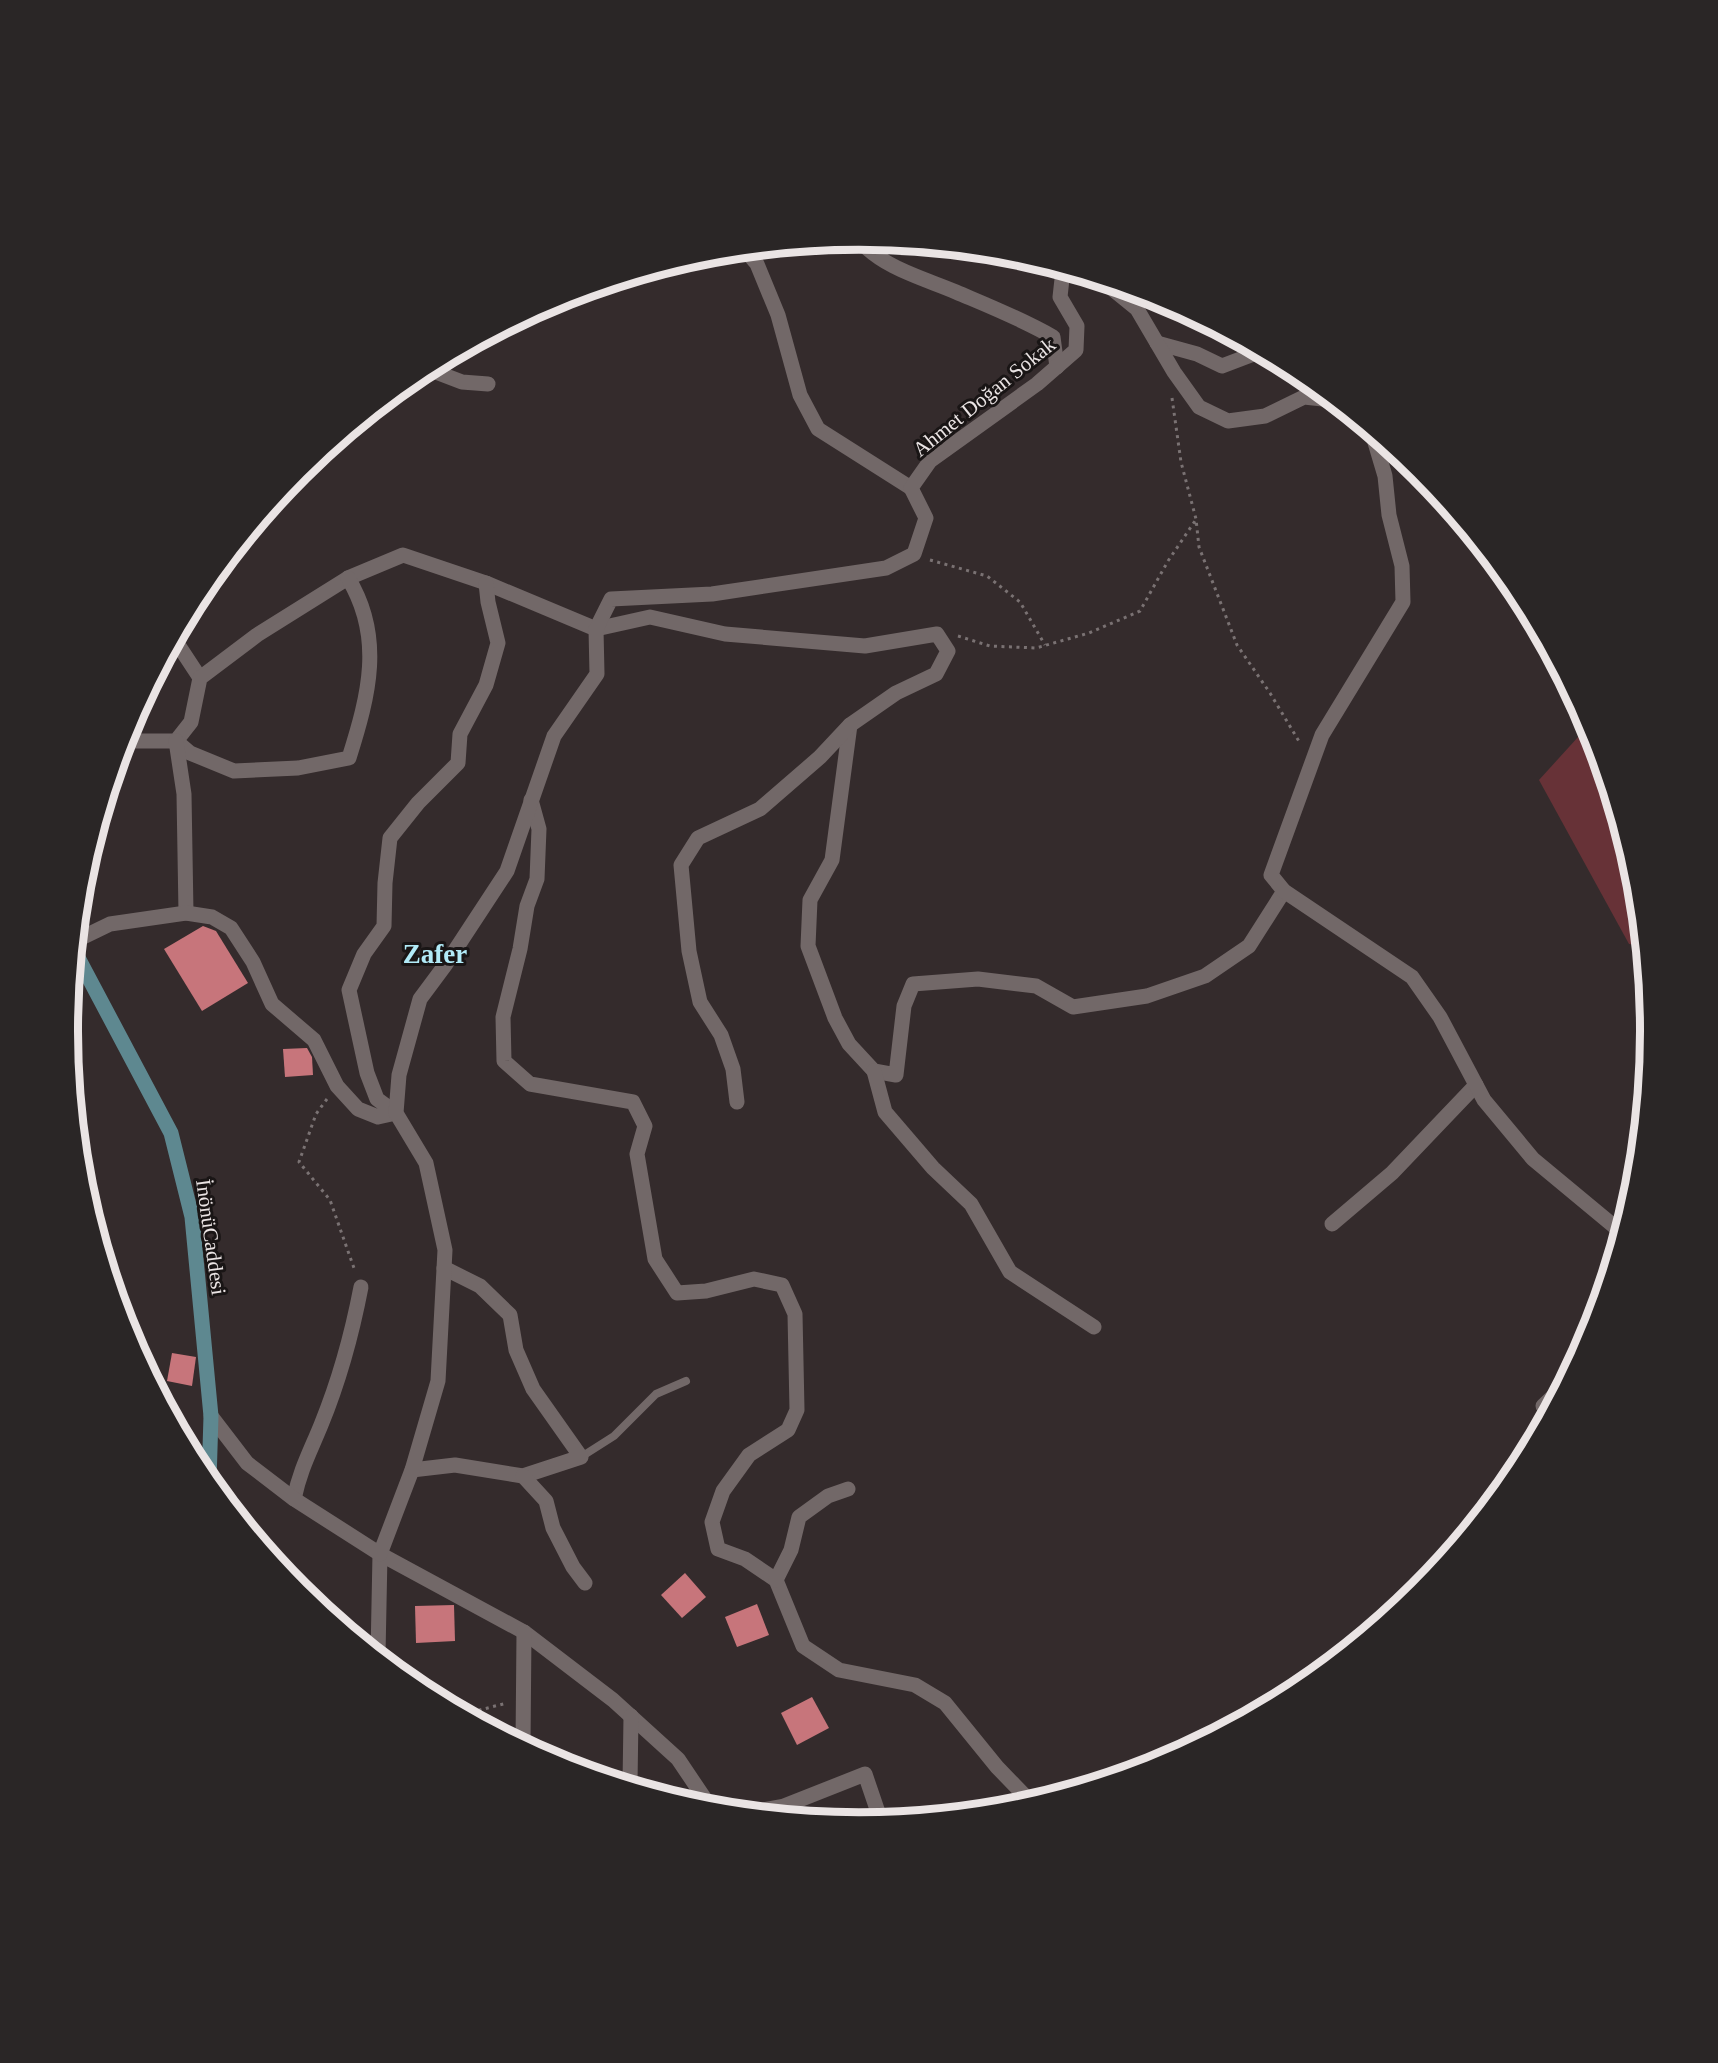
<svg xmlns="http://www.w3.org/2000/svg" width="1718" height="2063" font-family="'Times New Roman',serif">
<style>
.green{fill:#673237}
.building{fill:#c7757b}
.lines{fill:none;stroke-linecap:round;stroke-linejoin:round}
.path{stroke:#7a7273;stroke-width:3;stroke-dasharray:3 4.5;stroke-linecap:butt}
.service{stroke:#726868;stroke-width:8}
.minor{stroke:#726868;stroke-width:15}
.tertiary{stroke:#726868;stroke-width:15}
.secondary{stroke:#5e8890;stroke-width:15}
.labels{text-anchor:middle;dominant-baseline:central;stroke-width:6;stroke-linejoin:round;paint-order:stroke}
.street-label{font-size:21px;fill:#eae4e4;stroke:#191515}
.district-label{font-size:27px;font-weight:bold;fill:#b1eaf7;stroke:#191515}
.rim{fill:none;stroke:#eae4e4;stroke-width:8}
</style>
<rect width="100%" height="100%" fill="#342b2c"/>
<path class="green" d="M1589,725l46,152 7,69 -13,-2 -90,-164z"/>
<g class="building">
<path d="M203,926l13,5 32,52 -46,28 -38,-62z"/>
<path d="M307,1048l5,9 1,18 -28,2 -2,-28z"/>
<path d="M172,1353l24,4 -4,29 -25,-5z"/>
<path d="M685,1573l21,24 -24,21 -21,-23z"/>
<path d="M757,1604l12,31 -32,12 -12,-30z"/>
<path d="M454,1605l1,36 -39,2 -1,-37z"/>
<path d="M812,1697l17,31 -32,17 -16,-32z"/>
</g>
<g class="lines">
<g class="path">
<path d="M1172,398l9,64 15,57 3,28 38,98 33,48 30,50"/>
<path d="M930,560l57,16 33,26 25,43"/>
<path d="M958,636l32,10 46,2 53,-15 51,-22 28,-50 27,-40"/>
<path d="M327,1099l-11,15 -17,48 31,38 25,71"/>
<path d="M464,1714l43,-11"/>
</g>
<path class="service" d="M581,1457l33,-21 42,-42 30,-13"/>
<g class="minor">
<path d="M859,240c24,28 64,38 97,52 33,14 66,27 97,45l4,30"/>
<path d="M746,251l11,13 21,51 22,80 18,34 93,59"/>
<path d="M1157,343l40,11 25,12 29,-11 -1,-8"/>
<path d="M428,369l34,13 26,2"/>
<path d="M175,640l25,38"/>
<path d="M850,725l-18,135 -22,40 -2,46 27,72 14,26 25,27 22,4 8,-69 9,-22 65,-5 58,7 37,21 74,-11 58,-20 44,-30 35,-55"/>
<path d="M124,741h52l15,-19 9,-44 57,-43 91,-57 55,-23 83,28 110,46 54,-12 75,17 140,12 72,-12 11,17 -12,23 -40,19 -46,32 -30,32 -60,52 -62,29 -17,27 8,86 11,51 21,33 12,34 4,33"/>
<path d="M176,741l14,12 44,18 64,-3 51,-10c20,-63 35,-121 -1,-180"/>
<path d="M176,741l8,53 2,119"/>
<path d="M531,800l8,29 -2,50 -10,27 -7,43 -17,68 1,44 26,23 103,18 12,24 -8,28 18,105 22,34 29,-2 48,-12 28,6 13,29 2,96 -9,20 -39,25 -26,36 -11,31 6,27 27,10 31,21 27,66 36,24 76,15 30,18 52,64 30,31 1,5"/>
<path d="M77,940l33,-16 76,-11 26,4 19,11 22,34 19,42 42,36 23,46 21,23 20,8 18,-4 -19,-14 -10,-26 -18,-83 15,-36 20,-28 1,-43 5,-45 28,-35 40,-40 2,-29 26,-49 12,-42 -10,-41 -2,-19"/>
<path d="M874,1071l11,41 48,56 38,36 39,68 84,55"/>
<path d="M1332,1224l60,-51 84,-88"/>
<path d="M1543,1406l19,-18"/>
<path d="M412,1470l43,-5 68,11 58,-19 -48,-68 -17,-39 -6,-35 -30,-29 -36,-18"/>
<path d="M523,1476l23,25 7,27 20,39 12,16"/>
<path d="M294,1499c6,-29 16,-47 27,-74 18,-44 31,-91 40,-138"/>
<path d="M776,1580l15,-30 8,-33 29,-21 20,-7"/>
<path d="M378,1655l2,-101 144,78 89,68 65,59 33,49"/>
<path d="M523,1745l1,-113"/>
<path d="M630,1785l1,-69"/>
<path d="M753,1812l31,-6 81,-32 16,47"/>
</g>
<g class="tertiary">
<path d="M1105,283l32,26 37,63 25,35 29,14 37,-5 39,-19 28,3"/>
<path d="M1366,429l8,10 11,37 4,39 13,51 1,36 -81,133 -51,140 13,16 128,86 28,40 44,83 49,59 88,73"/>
<path d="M211,1416l36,47 47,36 86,55 32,-84 26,-89 7,-131 -19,-87 -30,-50 3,-38 21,-76 26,-35 61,-93 47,-135 43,-62 -1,-45 15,-30 101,-5 174,-26 28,-14 12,-36 -15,-30 19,-27 107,-77 39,-34 1,-24 -17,-29 3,-27"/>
</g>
<path class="secondary" d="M75,952l96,181 21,84 19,199 -2,65"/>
</g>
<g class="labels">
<g class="street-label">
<text transform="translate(984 397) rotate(-39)">Ahmet Doğan Sokak</text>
<text transform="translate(211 1237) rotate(82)">İnönüCaddesi</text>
</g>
<g class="district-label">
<text x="435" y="954">Zafer</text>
</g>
</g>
<path d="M0 0H1718V2063H0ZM78 1031a781 781 0 1 1 1562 0a781 781 0 1 1-1562 0Z" fill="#2a2626" fill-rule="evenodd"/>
<path class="rim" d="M78 1031a781 781 0 1 1 1562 0a781 781 0 1 1-1562 0Z"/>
</svg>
